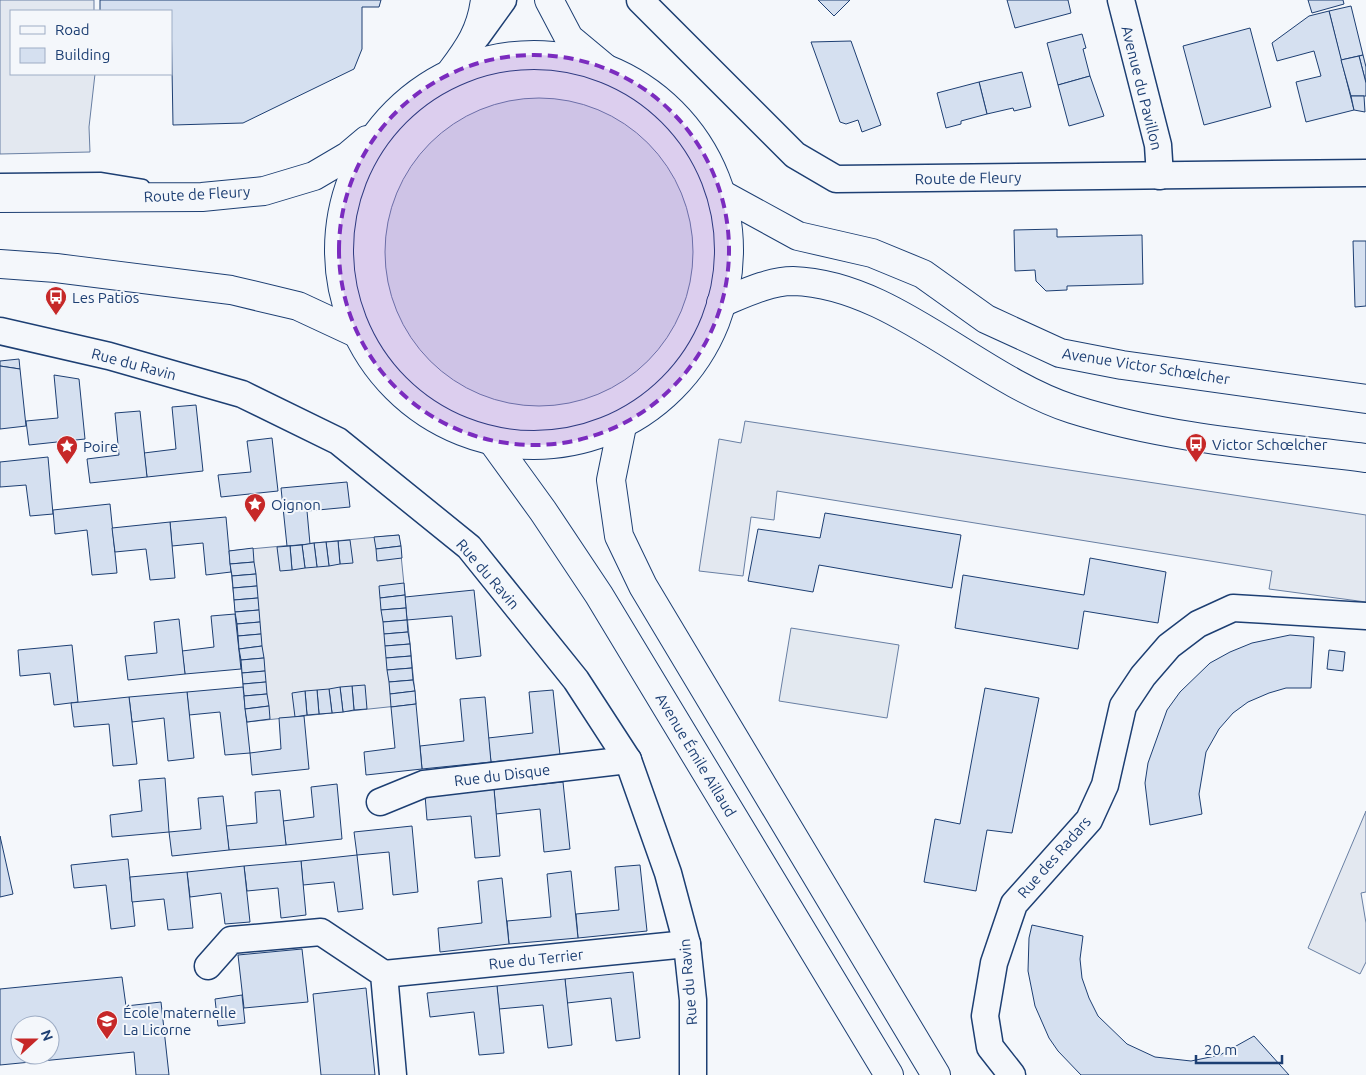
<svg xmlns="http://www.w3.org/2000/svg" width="1366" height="1075" font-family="Ubuntu,sans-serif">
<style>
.grass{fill:#e3e9f0;stroke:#687fa3}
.parking{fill:#e3e8f0;stroke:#687fa3}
.building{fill:#d5e0f0;stroke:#1d3f73;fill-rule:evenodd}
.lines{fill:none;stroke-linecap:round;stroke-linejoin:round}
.lane-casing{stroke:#1d3f73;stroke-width:15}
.street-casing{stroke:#1d3f73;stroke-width:29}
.secondary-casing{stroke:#1d3f73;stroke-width:30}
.primary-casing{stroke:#1d3f73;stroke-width:30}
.lane{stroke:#f4f7fb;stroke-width:12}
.street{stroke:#f4f7fb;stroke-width:26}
.secondary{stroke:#f4f7fb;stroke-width:28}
.primary{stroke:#f4f7fb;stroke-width:28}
.marked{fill:#7b2cbf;fill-opacity:0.2;stroke:#7b2cbf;stroke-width:4;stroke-dasharray:10 6;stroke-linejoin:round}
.labels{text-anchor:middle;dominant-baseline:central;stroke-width:4;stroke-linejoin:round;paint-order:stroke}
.street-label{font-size:15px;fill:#1d3f73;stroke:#f4f7fb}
.poi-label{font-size:15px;fill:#1d3f73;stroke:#f4f7fb;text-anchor:start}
</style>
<rect width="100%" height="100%" fill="#f4f7fb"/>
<g class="grass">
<circle cx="539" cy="252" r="154"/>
<path d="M791,628l108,17 -12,73 -108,-17z"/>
</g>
<g class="parking">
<path d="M0,0h94v11h-83v63h84l-6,53 1,25 -90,2z"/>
<path d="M745,421l621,94v87l-97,-13 3,-18 -495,-80 -3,29 -23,-3 -8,59 -44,-5 20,-132 22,4z"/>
<path d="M399,535l17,169 -169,18 -18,-171z"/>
<path d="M1366,811v81l-5,1 5,30v39l-6,12 -52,-26z"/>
</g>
<g class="building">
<path d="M100,0h281l-2,7h-17v42l-8,20 -111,54 -70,2 -2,-114h-71z"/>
<path d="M818,0h32l-16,16z"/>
<path d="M1007,0h61l3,13 -56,15z"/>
<path d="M1308,0h35l1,4 -32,9z"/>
<path d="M1351,6l12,49 -22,5 -12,-49z"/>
<path d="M1329,11l25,99 -48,12 -10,-40 25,-6 -7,-25 -37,10 -5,-18 37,-27z"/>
<path d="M1250,28l21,79 -67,18 -21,-79z"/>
<path d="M1082,34l4,14 -3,1 7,27 -32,9 -11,-42z"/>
<path d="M851,41l30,84 -19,7 -4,-12 -12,4 -6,-2 -29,-80z"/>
<path d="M1363,55l3,12v16l-7,-27z"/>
<path d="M1359,56l7,27v13h-15l-10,-36z"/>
<path d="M1022,72l9,35 -17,4 -1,-3 -26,6 -8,-32z"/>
<path d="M1090,76l14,40 -35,10 -11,-41z"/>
<path d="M979,82l8,32 -26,7v3l-15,4 -9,-35z"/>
<path d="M1351,96h13l1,16 -11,-2z"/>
<path d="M1057,229v8l85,-2 1,49 -76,2v4l-21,1 -10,-10 -1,-11 -20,1 -1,-41z"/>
<path d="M1353,241h13v65l-11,1z"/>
<path d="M19,359l1,10 -20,-3v-5z"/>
<path d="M0,366l20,3 6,57 -26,3z"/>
<path d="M54,375l25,4 6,60 -56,6 -3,-24 32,-3z"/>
<path d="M196,405l7,66 -56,6 -3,-24 32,-4 -4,-42z"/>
<path d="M140,411l7,66 -57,6 -3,-24 32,-4 -4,-42z"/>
<path d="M272,438l6,53 -57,6 -3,-22 33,-3 -4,-31z"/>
<path d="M48,457l5,57 -23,2 -4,-31 -26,2v-25z"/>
<path d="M347,482l3,25 -43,4 3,33 -23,2 -6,-58z"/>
<path d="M110,504l7,69 -25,2 -5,-45 -32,4 -2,-24z"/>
<path d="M825,513l136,22 -9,53 -133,-23 -6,27 -65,-11 10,-52 62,9z"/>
<path d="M226,517l5,55 -25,3 -3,-32 -31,3 -2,-24z"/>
<path d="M170,522l5,56 -25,2 -4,-31 -31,3 -3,-24z"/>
<path d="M399,535l2,11 -25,3 -2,-12z"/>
<path d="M350,540l3,23 -13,1 -2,-23z"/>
<path d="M338,541l2,23 -11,2 -3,-24z"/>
<path d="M326,542l3,24 -12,1 -3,-24z"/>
<path d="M314,543l3,24 -12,1 -3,-23z"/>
<path d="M302,545l3,23 -13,2 -2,-24z"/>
<path d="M290,546l2,24 -12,1 -3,-24z"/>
<path d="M401,546l1,12 -25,3 -1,-12z"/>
<path d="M253,548l1,14 -24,2 -1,-13z"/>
<path d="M1090,558l76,14 -8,51 -74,-12 -6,38 -123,-21 8,-53 121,20z"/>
<path d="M254,562l2,12 -24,2 -2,-12z"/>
<path d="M256,574l1,12 -24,2 -1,-12z"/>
<path d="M404,583l1,12 -25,3 -1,-12z"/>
<path d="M257,586l1,12 -24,2 -1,-12z"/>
<path d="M474,590l7,66 -25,3 -4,-43 -45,4 -2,-23z"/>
<path d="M405,595l1,13 -25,2 -1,-12z"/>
<path d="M258,598l1,12 -24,2 -1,-12z"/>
<path d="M406,608l1,12 -24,2 -2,-12z"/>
<path d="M259,610l1,12 -23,2 -2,-12z"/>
<path d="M235,614l6,55 -56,5 -3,-23 32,-4 -3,-31z"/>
<path d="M179,619l6,55 -57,6 -3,-24 32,-3 -3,-31z"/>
<path d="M407,620l1,12 -24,2 -1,-12z"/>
<path d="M260,622l1,12 -23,2 -1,-12z"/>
<path d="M408,632l2,12 -25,2 -1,-12z"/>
<path d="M261,634l1,12 -23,3 -1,-13z"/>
<path d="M1290,635l24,2 -3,51h-25l-17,5 -21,9 -15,11 -14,16 -13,23 -7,42 3,20 -52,11 -5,-42 3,-20 19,-53 13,-18 30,-29 20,-11 22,-9z"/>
<path d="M410,644l1,12 -25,2 -1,-12z"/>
<path d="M72,645l6,57 -24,3 -4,-32 -30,3 -2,-26z"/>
<path d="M262,646l2,12 -23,2 -2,-11z"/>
<path d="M1329,650l16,2 -2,19 -16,-2z"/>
<path d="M411,656l1,12 -25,2 -1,-12z"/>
<path d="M264,658l1,13 -23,2 -1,-13z"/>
<path d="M412,668l1,12 -24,2 -2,-12z"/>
<path d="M265,671l1,11 -23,2 -1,-11z"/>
<path d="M413,680l2,11 -25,3 -1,-12z"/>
<path d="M266,682l1,12 -23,2 -1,-12z"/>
<path d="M365,685l2,24 -13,1 -2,-24z"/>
<path d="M352,686l2,24 -11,2 -3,-25z"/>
<path d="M243,687l7,66 -25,2 -5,-43 -31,3 -2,-23z"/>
<path d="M340,687l3,25 -11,1 -3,-24z"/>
<path d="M985,688l54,10 -27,135 -25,-3 -11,61 -52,-9 11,-63 25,5z"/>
<path d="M329,689l3,24 -13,1 -2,-24z"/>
<path d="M317,690l2,24 -12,1 -2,-24z"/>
<path d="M553,690l7,65 -69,7 -3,-24 45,-5 -4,-41z"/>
<path d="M305,691l2,24 -12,2 -3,-24z"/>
<path d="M415,691l1,13 -25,3 -1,-13z"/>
<path d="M187,692l7,66 -26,3 -4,-43 -32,4 -3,-25z"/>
<path d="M267,694l2,12 -24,3 -1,-13z"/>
<path d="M129,697l8,67 -24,2 -4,-42 -35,3 -3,-24z"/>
<path d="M485,697l6,65 -69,7 -2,-23 44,-5 -4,-42z"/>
<path d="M416,704l6,65 -56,6 -2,-23 31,-4 -4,-41z"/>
<path d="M269,706l1,13 -23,3 -2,-13z"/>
<path d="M304,716l5,53 -57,6 -2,-22 31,-4 -2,-31z"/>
<path d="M165,778l4,54 -57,5 -2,-22 32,-4 -3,-31z"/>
<path d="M563,782l7,67 -26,3 -4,-43 -44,5 -2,-25z"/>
<path d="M337,784l5,55 -56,6 -3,-24 31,-4 -3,-30z"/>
<path d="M494,789l6,67 -25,2 -4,-42 -44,4 -2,-25z"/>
<path d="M280,790l6,55 -57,5 -3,-24 31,-3 -2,-31z"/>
<path d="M223,796l6,54 -57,6 -3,-24 32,-3 -3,-31z"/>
<path d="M412,826l6,66 -25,3 -4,-43 -32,3 -3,-23z"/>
<path d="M0,836l13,58 -13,3z"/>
<path d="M357,855l6,54 -25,3 -4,-30 -31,3 -2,-24z"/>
<path d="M128,859l7,67 -24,3 -5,-44 -32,3 -3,-23z"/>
<path d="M301,861l5,54 -25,3 -3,-30 -31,3 -3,-25z"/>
<path d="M640,865l7,66 -69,7 -2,-24 43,-4 -4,-43z"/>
<path d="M244,866l6,56 -25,2 -4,-31 -31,4 -3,-25z"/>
<path d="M571,871l7,67 -69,6 -2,-23 44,-4 -4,-43z"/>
<path d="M187,872l6,56 -25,2 -4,-31 -32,3 -2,-25z"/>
<path d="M502,878l7,66 -69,8 -2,-24 44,-5 -4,-42z"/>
<path d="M1032,925l51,11 -3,23 2,19 7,20 9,18 29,28 28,13 36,4 29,-6 34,-19 35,39h-208l-23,-24 -9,-13 -14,-32 -7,-35 1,-33z"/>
<path d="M302,949l6,53 -64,6 -6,-53z"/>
<path d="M633,972l7,66 -24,3 -5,-43 -44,5 -2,-24z"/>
<path d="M122,977l4,29 35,-4 8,73h-33l-2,-23 -134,13v-76zM20,1025h30v30h-30z"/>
<path d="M565,979l7,66 -24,3 -5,-43 -44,4 -2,-23z"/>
<path d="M497,986l7,67 -25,2 -5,-43 -44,5 -3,-24z"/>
<path d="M366,988l9,87h-54l-8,-81z"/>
<path d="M242,995l3,28 -27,3 -3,-27z"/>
</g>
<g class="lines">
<g class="lane-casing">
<path id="lane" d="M0,180l100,-1 43,7"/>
</g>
<g class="street-casing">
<g id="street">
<path d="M640,0l155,155 41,24 530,-6"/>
<path d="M1121,0l37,145 2,31"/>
<path d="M477,36l26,-36"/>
<path d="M0,331l109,25 133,38 96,47 131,106 107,133 52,80 40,113 19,71 6,56v75"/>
<path d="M380,802l44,-18 204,-24"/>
<path d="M208,966l23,-26 90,-8 63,42 9,101"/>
<path d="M384,974l303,-30"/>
<path d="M1012,1075l-22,-28 -5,-31 9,-53 20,-59 75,-84 16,-35 18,-79 20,-30 26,-30 29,-22 35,-16 133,8"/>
</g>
</g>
<g class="secondary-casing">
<g id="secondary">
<path d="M549,0l20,38 36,30"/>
<path d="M451,72c18,-24 30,-41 34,-72"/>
</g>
</g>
<g class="primary-casing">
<g id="primary">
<circle cx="534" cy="250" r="195"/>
<path d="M723,195l75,41 74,17 51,21 63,45 74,34 62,12 244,34"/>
<path d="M0,198l202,-1 62,-6 50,-15 34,-20 19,-16"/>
<path d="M0,264l56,4 175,22 67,16 58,27"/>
<path d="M721,303c22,-9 48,-22 72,-22 100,3 184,97 279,128 95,30 196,37 294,49"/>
<path d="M622,426l-11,54 8,56 24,50 293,489"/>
<path d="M493,442l50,69 56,84 290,480"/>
</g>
</g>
<use href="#lane" class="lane"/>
<use href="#street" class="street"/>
<use href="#secondary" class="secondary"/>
<use href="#primary" class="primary"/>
</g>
<path class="marked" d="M339 250a195 195 0 1 1 390 0a195 195 0 1 1-390 0Z"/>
<defs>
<g id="bus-pin" transform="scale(1.125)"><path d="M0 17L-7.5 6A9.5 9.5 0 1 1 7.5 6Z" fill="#c62828" stroke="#f4f7fb"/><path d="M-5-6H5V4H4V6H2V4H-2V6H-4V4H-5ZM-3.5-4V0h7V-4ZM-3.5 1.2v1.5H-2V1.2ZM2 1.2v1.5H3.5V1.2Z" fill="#fff"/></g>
<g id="sight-pin" transform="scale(1.125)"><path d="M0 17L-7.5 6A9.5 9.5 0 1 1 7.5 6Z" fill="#c62828" stroke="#f4f7fb"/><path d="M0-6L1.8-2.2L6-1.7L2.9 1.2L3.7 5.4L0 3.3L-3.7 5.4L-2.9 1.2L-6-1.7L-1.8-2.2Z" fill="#fff"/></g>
<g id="school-pin" transform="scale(1.125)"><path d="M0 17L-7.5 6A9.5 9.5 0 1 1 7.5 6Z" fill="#c62828" stroke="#f4f7fb"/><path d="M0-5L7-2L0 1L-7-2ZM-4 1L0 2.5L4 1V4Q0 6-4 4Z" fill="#fff"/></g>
</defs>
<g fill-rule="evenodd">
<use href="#bus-pin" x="56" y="297"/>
<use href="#bus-pin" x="1196" y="444"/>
<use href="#sight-pin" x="67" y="446"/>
<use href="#sight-pin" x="255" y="504"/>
<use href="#school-pin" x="107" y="1021"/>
</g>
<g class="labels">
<g class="street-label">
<text transform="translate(1142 88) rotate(76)">Avenue du Pavillon</text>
<text transform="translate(968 178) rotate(-1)">Route de Fleury</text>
<text transform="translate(197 194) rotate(-3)">Route de Fleury</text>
<text transform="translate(134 364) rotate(15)">Rue du Ravin</text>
<text transform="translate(1146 366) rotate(9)">Avenue Victor Schœlcher</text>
<text transform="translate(488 574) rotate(49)">Rue du Ravin</text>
<text transform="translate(696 755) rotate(59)">Avenue Émile Aillaud</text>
<text transform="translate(502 775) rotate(-7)">Rue du Disque</text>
<text transform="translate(1054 857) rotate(-49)">Rue des Radars</text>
<text transform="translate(536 959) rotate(-6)">Rue du Terrier</text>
<text transform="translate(688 982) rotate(-95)">Rue du Ravin</text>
</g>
<g class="poi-label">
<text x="72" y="297">Les Patios</text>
<text x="1212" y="444">Victor Schœlcher</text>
<text x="83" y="446">Poire</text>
<text x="271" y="504">Oignon</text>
<text x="123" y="1012">École maternelle<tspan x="123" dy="17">La Licorne</tspan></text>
</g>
</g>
<rect x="10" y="10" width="162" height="65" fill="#f4f7fb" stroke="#9eadc5"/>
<rect x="20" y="26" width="25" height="8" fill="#f4f7fb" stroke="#9eadc5"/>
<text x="55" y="35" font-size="15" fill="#1d3f73">Road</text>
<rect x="20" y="48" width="25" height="15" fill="#d5e0f0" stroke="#9eadc5"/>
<text x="55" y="60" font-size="15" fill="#1d3f73">Building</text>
<g transform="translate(35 1040) rotate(69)"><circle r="24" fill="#f4f7fb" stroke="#9eadc5"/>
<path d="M0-4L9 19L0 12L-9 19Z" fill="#c62828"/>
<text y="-8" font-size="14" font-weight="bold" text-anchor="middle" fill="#1d3f73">N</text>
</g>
<path d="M1196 1055v8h86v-8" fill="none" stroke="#1d3f73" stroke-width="2.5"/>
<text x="1204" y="1055" font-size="15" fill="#1d3f73" stroke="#f4f7fb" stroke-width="4" paint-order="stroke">20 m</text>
</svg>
